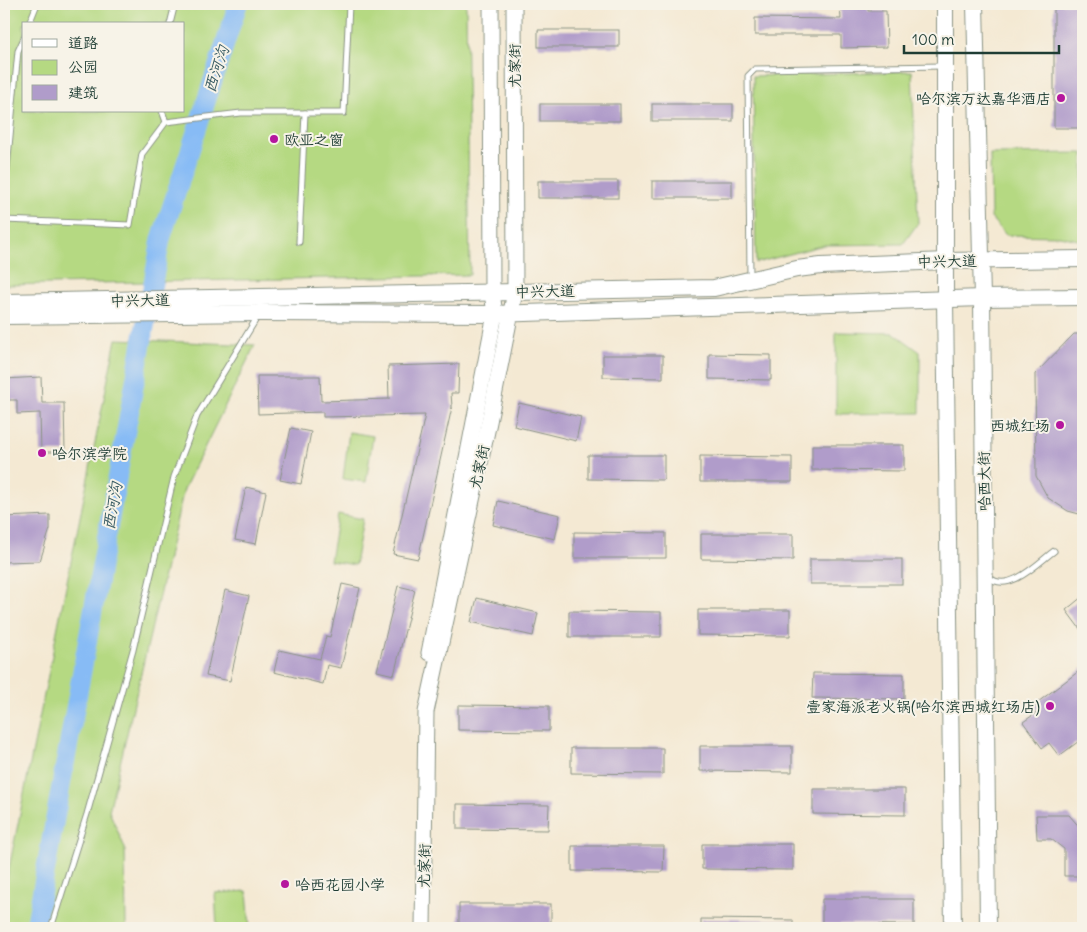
<svg xmlns="http://www.w3.org/2000/svg" width="1087" height="932" font-family="Delius,'LXGW WenKai TC',sans-serif">
<style>
.green{fill:#b5d982;stroke:#6a8b5b;fill-rule:evenodd}
.lines{fill:none;stroke-linecap:round;stroke-linejoin:round}
.river{stroke:#87bbf5;stroke-width:19}
.building{fill:#b09cca}
.service-casing{stroke:#8a9384;stroke-width:7}
.secondary-casing{stroke:#8a9384;stroke-width:17}
.primary-casing{stroke:#8a9384;stroke-width:18}
.service{stroke:#fff;stroke-width:5}
.secondary{stroke:#fff;stroke-width:15}
.primary{stroke:#fff;stroke-width:16}
.poi-dot{fill:#b5179e;stroke:#f7f3e8;stroke-width:2}
.labels{text-anchor:middle;dominant-baseline:central;stroke-width:4;stroke-linejoin:round;paint-order:stroke}
.street-label{font-size:15px;fill:#1f3d34;stroke:#f7f3e8}
.poi-label{font-size:15px;fill:#1f3d34;stroke:#f7f3e8;text-anchor:end}
.water-label{font-size:16px;font-style:italic;fill:#395c64;stroke:#f7f3e8}
</style>
<rect width="100%" height="100%" fill="#f7f3e8"/>
<filter id="ink" filterUnits="userSpaceOnUse"><feTurbulence type="fractalNoise" baseFrequency=".02" numOctaves="2"/><feDisplacementMap in="SourceGraphic" scale="10" xChannelSelector="R" yChannelSelector="G"/><feConvolveMatrix kernelMatrix="1 2 1 2 8 2 1 2 1" color-interpolation-filters="sRGB"/></filter>
<filter id="wash" filterUnits="userSpaceOnUse"><feTurbulence type="fractalNoise" baseFrequency=".0096" numOctaves="4" result="noise"/><feDisplacementMap in="SourceGraphic" scale="20" xChannelSelector="R" yChannelSelector="G"/><feGaussianBlur stdDeviation="1.12" result="paint"/><feColorMatrix in="noise" values="0 0 0 0 0 0 0 0 0 0 0 0 0 0 0 0 0 1.4 0 .05"/><feComposite in="paint" operator="in"/></filter>
<g filter="url(#wash)">
<rect width="100%" height="100%" fill="#f4e9d3"/>
<g class="green">
<path d="M4,4h462l4,271 -466,10zM24,24h160v87h-160z"/>
<path d="M912,71l6,152 -15,21 -79,1 -68,18 -3,-187z"/>
<path d="M1083,153v88l-23,-5 -54,-1 -15,-17 -1,-64z"/>
<path d="M836,332l58,1 26,19v61l-84,1z"/>
<path d="M116,339l139,6 -71,144 -75,322 16,37 1,80h-122v-35z"/>
<path d="M349,432l24,4 -7,46 -23,-3z"/>
<path d="M338,514l25,5 -8,46 -25,-4z"/>
<path d="M247,891l3,37h-33l-2,-35z"/>
</g>
<g class="lines">
<path class="river" d="M35,928l126,-689 77,-235"/>
</g>
<g id="blocks">
<g class="building">
<path d="M840,4h28v7h18l1,36 -46,1v-13h-86v-17l86,1z"/>
<rect x="1054" y="4" width="29" height="124"/>
<rect x="538" y="30" width="81" height="17"/>
<rect x="540" y="104" width="80" height="17"/>
<rect x="652" y="104" width="81" height="17"/>
<rect x="538" y="181" width="80" height="17"/>
<rect x="652" y="181" width="80" height="17"/>
<path d="M1074,334h9v181l-15,-4 -20,-13 -12,-22 -1,-102z"/>
<path d="M709,354l62,1v25l-62,-1z"/>
<path d="M603,355h60v23l-60,-1z"/>
<path d="M459,364l-1,29h-7l1,14 -34,152 -25,-5 32,-139 -102,2v-5l-65,2 -1,-38h63l1,25 68,-2 -1,-33z"/>
<path d="M41,377l1,26h22l1,49h-24l-1,-39 -23,1v-14h-13v-21z"/>
<path d="M519,403l62,14 -5,24 -62,-15z"/>
<path d="M291,428l20,4 -10,52 -21,-4z"/>
<path d="M812,445h92v26l-92,-1z"/>
<path d="M588,455h76v25l-76,-1z"/>
<path d="M700,456l92,1v25h-92z"/>
<path d="M246,487l20,5 -10,52 -21,-4z"/>
<path d="M498,501l62,14 -5,24 -62,-14z"/>
<path d="M50,515v14l-10,32 -36,1v-45z"/>
<path d="M574,532l92,1v25h-92z"/>
<path d="M701,534h92v26l-92,-1z"/>
<rect x="810" y="559" width="92" height="25"/>
<path d="M342,584l18,4 -19,80 -14,-3 -4,19 -49,-12 5,-22 41,9 6,-23 4,1z"/>
<path d="M398,586l17,4 -21,85 -17,-4z"/>
<path d="M225,590l24,6 -19,85 -24,-5z"/>
<path d="M1083,596v37l-17,-23z"/>
<path d="M477,598l61,15 -5,23 -62,-14z"/>
<path d="M698,610h92v26l-92,-1z"/>
<path d="M569,611l92,1v25h-92z"/>
<path d="M1083,668v70l-24,18 -10,-13 -7,5 -19,-26 16,-11 -5,-6z"/>
<path d="M813,673l91,1v25l-92,-1z"/>
<path d="M458,705l91,1v25l-91,-1z"/>
<path d="M700,746h92v26l-92,-1z"/>
<path d="M571,748h92v26l-92,-1z"/>
<path d="M813,789h92v26l-92,-1z"/>
<path d="M457,804l92,1 -1,25 -91,-1z"/>
<path d="M1036,815h33l14,16v45h-19v-27l-13,-10h-14z"/>
<path d="M702,844h91v26l-91,-1z"/>
<path d="M572,846h92l-1,26 -91,-1z"/>
<path d="M822,899h92v26l-92,-1z"/>
<rect x="459" y="904" width="92" height="24"/>
<path d="M701,919l92,1v8h-92z"/>
</g>
</g>
</g>
<g filter="url(#ink)">
<use href="#blocks" fill-opacity="0" stroke="#8a9384" stroke-width="1"/>
<g class="lines">
<g class="service-casing">
<g id="service">
<path d="M29,24l8,-20"/>
<path d="M170,24l5,-20"/>
<path d="M162,111l4,11"/>
<path d="M4,200l14,-149 6,-13"/>
<path d="M4,220l126,5 12,-71 24,-32 75,-9h103l5,-109"/>
<path d="M299,242l6,-129"/>
<path d="M750,276l-2,-200 7,-7 188,-3"/>
<path d="M989,577c19,18 50,-15 65,-26"/>
<path d="M51,928l36,-114 46,-164 41,-173 23,-61 61,-100"/>
</g>
</g>
<g class="secondary-casing">
<g id="secondary">
<path d="M429,653l66,-339 -3,-21 -1,-289"/>
<path d="M423,928l3,-216 63,-290 26,-130 -1,-288"/>
</g>
</g>
<g class="primary-casing">
<g id="primary">
<path d="M945,4v296l8,628"/>
<path d="M975,4l7,294 6,630"/>
<path d="M4,302l710,-14 83,-19 24,-3 125,-5 137,-2"/>
<path d="M4,316l256,-3 235,1 487,-16 101,-1"/>
</g>
</g>
<use href="#service" class="service"/>
<use href="#secondary" class="secondary"/>
<use href="#primary" class="primary"/>
</g>
</g>
<g class="poi-dot">
<circle cx="1061" cy="98" r="5"/>
<circle cx="274" cy="139" r="5"/>
<circle cx="1060" cy="425" r="5"/>
<circle cx="42" cy="453" r="5"/>
<circle cx="1050" cy="706" r="5"/>
<circle cx="285" cy="884" r="5"/>
</g>
<g class="labels">
<g class="street-label">
<text transform="translate(514 66) rotate(-90)">尤家街</text>
<text transform="translate(947 261) rotate(-1)">中兴大道</text>
<text transform="translate(545 291) rotate(-1)">中兴大道</text>
<text transform="translate(140 300) rotate(-1)">中兴大道</text>
<text transform="translate(479 467) rotate(-78)">尤家街</text>
<text transform="translate(984 481) rotate(-91)">哈西大街</text>
<text transform="translate(424 866) rotate(-89)">尤家街</text>
</g>
<g class="poi-label">
<text x="1051" y="98">哈尔滨万达嘉华酒店</text>
<text x="284" y="139" text-anchor="start">欧亚之窗</text>
<text x="1050" y="425">西城红场</text>
<text x="52" y="453" text-anchor="start">哈尔滨学院</text>
<text x="1040" y="706">壹家海派老火锅(哈尔滨西城红场店)</text>
<text x="295" y="884" text-anchor="start">哈西花园小学</text>
</g>
<g class="water-label">
<text transform="translate(216 69) rotate(-72)">西河沟</text>
<text transform="translate(112 506) rotate(-80)">西河沟</text>
</g>
</g>
<rect width="1087" height="932" fill="none" stroke="#f7f3e8" stroke-width="20"/>
<rect x="22" y="22" width="162" height="90" fill="#f7f3e8" stroke="#a1aaa0"/>
<rect x="32" y="39" width="25" height="8" fill="#ffffff" stroke="#a1aaa0"/>
<text x="68" y="48" font-size="15" fill="#1f3d34">道路</text>
<rect x="32" y="60" width="25" height="15" fill="#b5d982" stroke="#a1aaa0"/>
<text x="68" y="72" font-size="15" fill="#1f3d34">公园</text>
<rect x="32" y="85" width="25" height="15" fill="#b09cca" stroke="#a1aaa0"/>
<text x="68" y="98" font-size="15" fill="#1f3d34">建筑</text>
<path d="M904 45v8h155v-8" fill="none" stroke="#1f3d34" stroke-width="2.5"/>
<text x="912" y="45" font-size="15" fill="#1f3d34" stroke="#f7f3e8" stroke-width="4" paint-order="stroke">100 m</text>
</svg>
